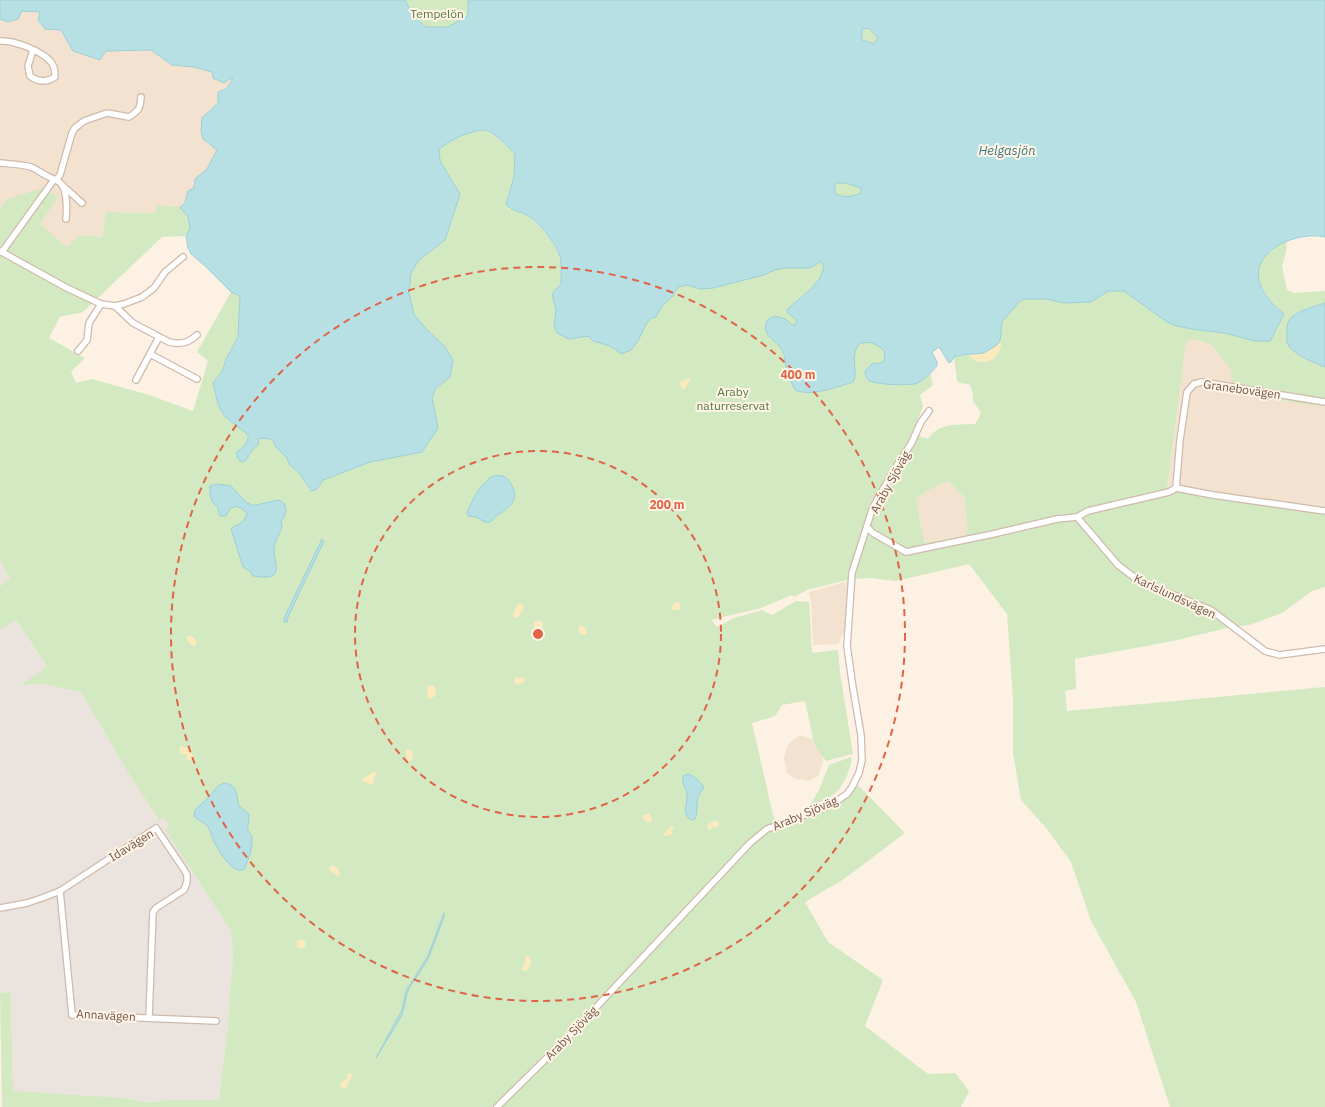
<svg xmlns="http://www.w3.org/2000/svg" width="1325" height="1107" font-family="'IBM Plex Sans',sans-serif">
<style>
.residential{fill:#f3e2d0}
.industrial{fill:#ebe3dd}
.green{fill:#d2e9c1;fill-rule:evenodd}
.sand{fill:#fbebbc}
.water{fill:#b7e0e5;stroke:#9dcfd6;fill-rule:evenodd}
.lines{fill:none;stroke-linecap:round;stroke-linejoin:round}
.minor-casing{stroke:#cfbaac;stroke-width:8}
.minor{stroke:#fff;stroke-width:5.5}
.ring{fill:none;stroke:#df6448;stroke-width:2;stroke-dasharray:7 5}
.labels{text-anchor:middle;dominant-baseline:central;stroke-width:4;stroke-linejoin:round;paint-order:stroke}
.park-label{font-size:12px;fill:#547841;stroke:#fff5e7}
.street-label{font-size:12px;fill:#735649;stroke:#fff5e7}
.water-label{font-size:13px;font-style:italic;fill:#40777f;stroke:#fff5e7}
.centre{fill:#df6448;stroke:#fff5e7;stroke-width:2}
.ring-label{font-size:12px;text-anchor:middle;font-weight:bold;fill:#df6448;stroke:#fff5e7;stroke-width:4;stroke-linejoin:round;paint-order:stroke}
</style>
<rect width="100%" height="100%" fill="#fcf1e2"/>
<g class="residential">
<path d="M22,11l18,1 21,18 45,21 45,-1 21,15 22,2 19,5v6l21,1 -16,24 -16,15 15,32 -10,19 -11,10 -2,9 -6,3 -3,12 -5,4 -22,-2 -4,8 -48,-1 -4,25 -22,-2 -13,12 -28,-23 19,-27 -51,2 -7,9v-189l8,3z"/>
<path d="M1192,339l12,3 9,5 18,23 1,22 83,14 10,-1v109l-158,-23 19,-150z"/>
<path d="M948,481l16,16 4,34 -5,5 -38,7 -9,-44 11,-8z"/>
<path d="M848,581l-3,49 -7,14 -25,1 -2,-42 -2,-11z"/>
<path d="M800,735l11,4 11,7 1,16 -5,14 -9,5 -13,-2 -9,-6 -3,-15 4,-14z"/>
</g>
<g class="industrial">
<path d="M0,560l10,19 -10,7z"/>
<path d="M16,620l31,48 -25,17 21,-1 38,8 46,79 31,48 6,-2 5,10 -3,2 65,102 2,25 -5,67 -9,77h-53l-22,2 -18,-4 -113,-6 -2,-99 -11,-1v-362z"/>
</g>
<g class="green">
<path d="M405,0h63v16l-20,11h-22l-13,-12z"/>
<path d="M869,28l9,10 -4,6 -12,-4v-11z"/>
<path d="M483,130c13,6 22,14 32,24l-1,23 -3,12 -4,8 2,12 17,5 11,10 11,12 13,21v27l-9,10 261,-133 57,21 47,201 13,-10 3,12 -13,10 3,11 -11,28 16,5c11,-17 29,-14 47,-15l5,-8v-5l-7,-10 -1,-12 -3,-5 -9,-1 -3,-2 -3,-24 14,-2 8,6 7,1 18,-17 -1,-4 2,-19 16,-19 6,-4h22l18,4 27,-1 17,-11h16l43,31 20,7 38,4 29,8 30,-27c-14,-11 -33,-32 -23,-52 5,-10 17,-16 26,-22l-1,12 -4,14 5,24 8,3 30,-2v12l-24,9 16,52 8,3v38l-10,1 -83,-14 -1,-22 -18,-23 -9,-5 -12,-3 -6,2 -19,149 158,24v73l-13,4 -30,22 -33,12 -22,3 -54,13 -98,18 1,30 -11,2 2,20 258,-24v420h-155l-34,-105 -45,-81 -20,-59 -24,-33 -26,-29 -8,-47v-54l-6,-85 -38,-50 -73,17 -26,-3 -19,1 -44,11 -13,7 -2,-2 -31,13 -50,12 6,7 17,-9 28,-8 10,5 24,-14 13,1 3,51 26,-3 2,23 13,81 -27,7 -9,-12 -3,-6 -9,-42 -23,4 -7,11 -23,7 21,92 6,13c20,-7 43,-13 61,-25 8,-5 12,-12 17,-19l48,49 -61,46 -39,23 23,40 55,38 -18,46 63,48 27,-1 14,18 -8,16h-959l-2,-115 11,1 2,98 113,7 18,4h7l15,-2h53l9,-77 5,-67 -2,-25 -66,-102 4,-2 -5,-10 -5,3 -32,-49 -46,-79 -38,-8 -22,1 26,-18 -31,-47 -16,10v-44l10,-7 -10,-19v-352l7,-9 36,-11 15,9 -18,27 27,23 13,-12 22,2 4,-25 48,1 4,-8 22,2c9,11 13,16 6,29l-24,1 -79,75 -23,5 -11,21 36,20 -14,14 5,11 16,-4 57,16 44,16 15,-50 -11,-9 34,-60 9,4 -2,40 -12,23 -4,13 -9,11c2,6 1,12 4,18 6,17 18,21 31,34v6l-11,16 3,3 4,1 6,-6 4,-7 4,-3 1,-7 12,1 2,1 2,6 12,12 2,6 11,10 9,16 8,-1 6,-9 47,-18 52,-10 2,-31 13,-81 -10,-10 -13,-17 -5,-20 2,-20 8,-13 26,-20 15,-46 -20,-33 -1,-12c15,-12 25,-15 44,-19zM948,481l16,16 4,34 -5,5 -38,7 -3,-13 -6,-31 11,-8z"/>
<path d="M851,757c1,6 -1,10 -3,16 -9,22 -18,25 -39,34l10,-17 10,-25z"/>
</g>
<g class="sand">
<path d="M1000,341c2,8 -2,14 -8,19 -9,4 -17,2 -24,-5 13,-1 24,-3 32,-14z"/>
<path d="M687,378l3,1v2l-5,7 -3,1 -3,-7 5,-1z"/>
<path d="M675,602l3,-1 3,3 -2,6 -1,1 -2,-2 -3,2 -2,-3z"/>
<path d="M520,603l3,2 1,3 -6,9 -3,1 -2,-2c0,-3 4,-12 7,-13z"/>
<circle cx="538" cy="625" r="4.5"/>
<path d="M582,625c3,2 5,4 5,8l-2,2h-3l-4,-5 1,-4z"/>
<path d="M189,636h3l5,5 -2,5h-3l-5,-6v-3z"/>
<path d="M516,677l3,1 5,-1 1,5 -9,3 -2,-6z"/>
<path d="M432,685l3,2 1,2 -1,7 -5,3 -2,-1c-2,-4 0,-7 -1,-11z"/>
<path d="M182,746l4,2h5l1,2 -1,3 3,4 -1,2 -5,2 -2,-3 1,-4 -4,1 -3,-2 -1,-5z"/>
<path d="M407,749l5,2 1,8 -3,3h-2c-2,-3 -3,-10 -1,-13z"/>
<path d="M372,772h3l2,2 -3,4 -1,6h-3l-2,-1 -5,-1v-4l6,-3z"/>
<path d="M646,814h3l3,4v3l-3,2 -6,-4v-3z"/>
<path d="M714,821l5,1 -1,5 -2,1 -3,-2 -1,3 -3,1 -2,-3v-2z"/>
<path d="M671,826l3,2 -2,3 1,3 -9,2v-3z"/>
<path d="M332,866c4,0 7,3 8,8l-2,2 -9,-6v-3z"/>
<circle cx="301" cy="944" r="4.5"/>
<path d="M527,955l3,2 1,6 -3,7 -4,1 -3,-2 4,-5v-7z"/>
<path d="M349,1073l3,1c0,6 -5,9 -5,14l-4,1 -2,-2 -1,-3 6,-5 2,-5z"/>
</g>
<g class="water">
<path d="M0,0h405l8,15 13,12h22l20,-11v-16h857v237c-25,-6 -73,11 -66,44 3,13 15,25 25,33l-14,27h-16l-29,-8 -34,-4 -14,-3 -10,-4 -43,-31h-16l-17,11 -27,1 -18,-4h-22l-6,4 -16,19 -2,19 -3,4 -13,8 -22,2 -8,2 -3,5 -2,1 -10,-16 -7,5 5,10v4c-5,6 -12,13 -19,17 -7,3 -44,2 -50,-3 -2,-3 -3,-6 -3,-9l8,-8 6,1 5,-3 1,-9c-6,-8 -17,-12 -26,-8 -10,14 0,28 -6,38 -17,5 -41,15 -58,8 -3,-7 -7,-15 -9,-23 -1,-6 -1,-14 -6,-20 -5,-6 -11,-8 -14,-16 -3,-11 6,-17 16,-13 4,1 7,4 10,7h3l2,-4 -10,-9v-2c13,-13 33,-24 37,-43l-2,-5h-2l-10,6h-26l-9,2 -11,5 -51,13 -13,1 -12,-4 -10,2 -5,9 -11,10 -6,11 -6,2 -5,7 -7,15 -7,9 -9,4 -12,-8 -17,-5 -5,-5 -19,3 -12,-6 -3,-7 2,-17 -4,-15 9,-10c0,-7 1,-21 -1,-28 -5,-13 -22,-36 -35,-42 -7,-3 -14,-3 -19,-10l8,-27 1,-23c-7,-7 -22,-24 -33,-24 -2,0 -7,1 -9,2 -13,3 -23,9 -34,17l1,12 20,33 -15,46 -26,20 -8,13 -2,20 5,21 13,16 18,17 8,13 -3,17 -14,11 -4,9 6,31 -16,24 -52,10 -47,18 -6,9 -6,2 -11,-17 -11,-10 -2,-6 -12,-12 -2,-6 -2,-1 -12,-1 -1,7 -4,3 -8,12 -4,2c-4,-2 -6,-6 -5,-10 5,-5 12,-8 11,-17 -7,-7 -22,-15 -26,-23 -6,-9 -6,-19 -9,-29l9,-11 4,-13 12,-22 2,-41 -9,-4 -26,-26 -14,-12 -3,-6 -2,-12 4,-8 -2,-11 -8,-10 5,-4 3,-12 6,-3 1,-9 12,-10 10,-19 -14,-11 -2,-8 1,-13 16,-15v-11l8,-3 7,-10h-3l-6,4 -11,-5 -1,-6 -18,-5 -22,-2 -21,-15 -45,1 -6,9 -27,-9 -12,-21 -16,-1 -7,-9 2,-8 -18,-1 -4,8 -10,3 -8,-3zM869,28l9,10 -4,6 -12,-4v-11zM846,183l15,5v5c-9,4 -16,5 -26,1v-11z"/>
<path d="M1325,303v64c-11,-4 -35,-14 -38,-25 0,-4 0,-9 0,-13 0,-4 1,-8 4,-11 6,-7 25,-12 34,-15z"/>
<path d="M493,476c9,-1 14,0 18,8 9,14 0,23 -12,30 -4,2 -5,6 -9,8h-5l-9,-5 -8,-1 -1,-3c5,-13 13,-29 26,-37z"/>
<path d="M217,484l14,2 15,16 5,3h5l22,-5c10,3 10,14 3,21 0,2 1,4 1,6 -2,7 -7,13 -8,20 -1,13 11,32 -12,30 -3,-1 -5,0 -9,-1l-2,-4 -8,-5 -12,-38 2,-2c6,-2 13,-7 14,-14l-6,-5 -6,-2 -5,3 -4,7h-6l-3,-10c-6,-3 -8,-13 -7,-20z"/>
<path d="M322,539l2,2 -36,76 -1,5h-3v-2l2,-6z"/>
<path d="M689,774l8,5 7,8 -6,9 -2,20 -1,3 -2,1c-13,-4 -5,-16 -6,-25 -1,-7 -5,-11 -4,-19z"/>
<path d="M224,783c18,2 10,18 17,25 3,2 6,4 8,6 1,9 -5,15 3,22 0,14 -1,16 -6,29 -5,17 -26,-10 -29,-18 -4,-6 -5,-13 -9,-20 -3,-5 -10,-6 -14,-11l1,-6 3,-3 10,-9 10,-12z"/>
<path d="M444,913v4l-16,42 -18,28c-5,9 -5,20 -9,30l-25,41 26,-48 4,-19 22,-35z"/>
</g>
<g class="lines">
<g class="minor-casing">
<g id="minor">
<path d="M0,41c14,-1 42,10 51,21 4,4 4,10 4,15 -9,6 -17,5 -25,-1l-2,-10 5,-16"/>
<path d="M0,163c10,1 20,1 31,4 5,2 10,6 16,9 5,3 12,4 15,9 5,7 5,26 4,34"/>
<path d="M63,186l19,17"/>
<path d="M0,251l67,37 34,16 14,2 9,-2 18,-7 12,-9 11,-16 18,-15"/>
<path d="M2,252l51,-71 3,-1 4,-5 12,-42 3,-5 9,-7 17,-6 6,-2 22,4c11,-7 11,-9 12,-20"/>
<path d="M115,306l18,17 36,19c11,3 20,1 28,-7"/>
<path d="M78,351l9,-11 2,-17 12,-19"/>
<path d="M150,354l47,25"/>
<path d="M136,380l23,-43"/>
<path d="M1176,488l37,7 112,16"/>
<path d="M1077,517l41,48 17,13 11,6 65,26 54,41 14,4 46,-6"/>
<path d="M867,527l6,6 33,19 87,-18 64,-15 20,-2 11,-6 81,-19 7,-4 4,-48 7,-48 7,-8 8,-2 123,20"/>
<path d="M60,891l12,124 144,6"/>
<path d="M0,908l27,-5 15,-5 18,-7 96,-63 27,40 4,7v7l-3,8 -28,18 -3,4 -4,105"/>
<path d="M497,1107l75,-74 178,-190 17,-14 51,-19 16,-7 13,-9 5,-7 7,-14 3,-13 -1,-25 -8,-47 -6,-42 5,-73 20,-63 6,-12 21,-36 12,-18 10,-22 8,-11"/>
</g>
</g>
<use href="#minor" class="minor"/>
</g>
<g class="ring">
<circle cx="538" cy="634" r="183"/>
<circle cx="538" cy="634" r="367"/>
</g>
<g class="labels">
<g class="park-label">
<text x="437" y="13">Tempelön</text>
<text x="733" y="391">Araby<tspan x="733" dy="14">naturreservat</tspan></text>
</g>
<g class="street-label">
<text transform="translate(1242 389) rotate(8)">Granebovägen</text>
<text transform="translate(890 482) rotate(-61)">Araby Sjöväg</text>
<text transform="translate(1175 596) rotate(25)">Karlslundsvägen</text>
<text transform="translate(805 813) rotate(-23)">Araby Sjöväg</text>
<text transform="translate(131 845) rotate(-32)">Idavägen</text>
<text transform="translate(106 1015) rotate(3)">Annavägen</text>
<text transform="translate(571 1033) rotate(-46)">Araby Sjöväg</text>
</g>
<g class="water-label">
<text x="1007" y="150">Helgasjön</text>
</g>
</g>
<circle cx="538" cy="634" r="6" class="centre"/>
<g class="ring-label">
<text x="798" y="379">400 m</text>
<text x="667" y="509">200 m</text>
</g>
</svg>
